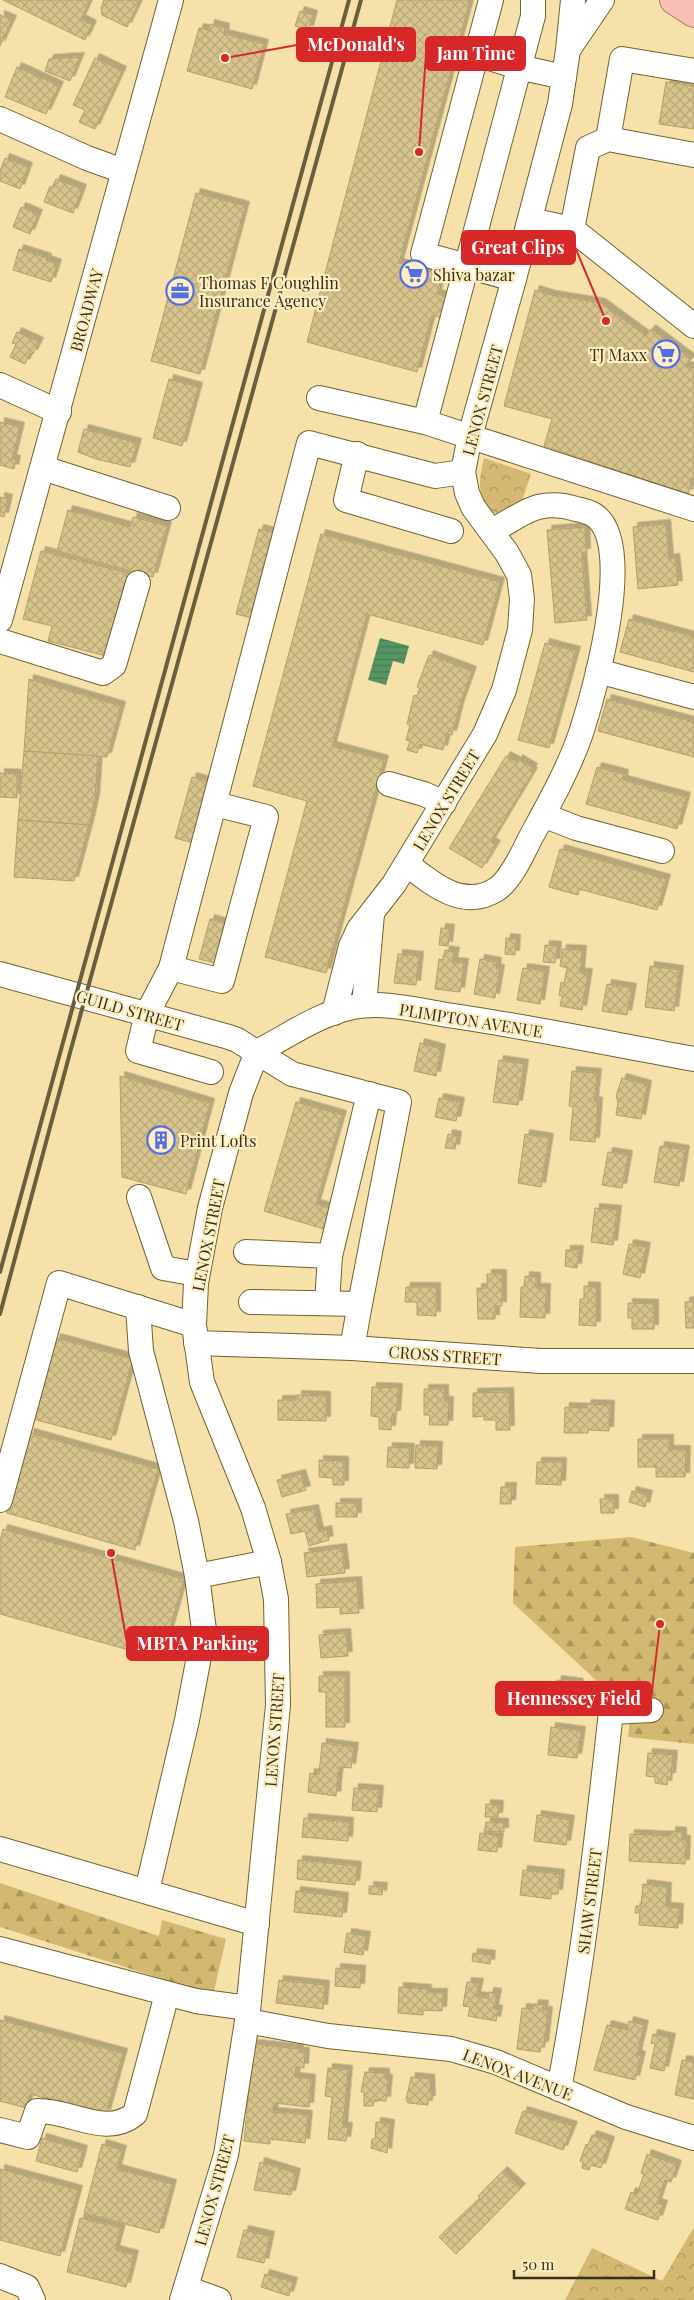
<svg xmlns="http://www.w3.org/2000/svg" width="694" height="2300" font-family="'Playfair Display',serif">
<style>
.forest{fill:url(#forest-firs)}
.park{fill:url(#park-crowns)}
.water{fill:url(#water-rules)}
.building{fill:url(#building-cross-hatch);stroke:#b39f6a;filter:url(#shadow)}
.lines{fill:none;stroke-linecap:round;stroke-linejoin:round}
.minor-casing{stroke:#74622d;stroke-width:26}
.major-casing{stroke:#af7260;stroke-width:30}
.minor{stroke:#fff;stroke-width:24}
.major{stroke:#f6c0b7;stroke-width:28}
.rail{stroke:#695e3e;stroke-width:4}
.labels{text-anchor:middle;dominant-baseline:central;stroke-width:4.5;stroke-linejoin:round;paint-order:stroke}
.poi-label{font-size:16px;fill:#372f18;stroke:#ffeec2;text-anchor:start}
.street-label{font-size:16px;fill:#372f18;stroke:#ffeec2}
.leader{fill:none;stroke:#d62828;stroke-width:2}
.callout-dot{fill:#d62828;stroke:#ffeec2;stroke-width:2}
.callout{fill:#d62828;stroke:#d62828;stroke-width:2}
.callout-label{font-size:18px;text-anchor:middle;font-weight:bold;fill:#fff}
</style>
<defs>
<pattern id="forest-firs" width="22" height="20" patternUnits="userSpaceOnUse" patternTransform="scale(1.25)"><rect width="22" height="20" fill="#d2b870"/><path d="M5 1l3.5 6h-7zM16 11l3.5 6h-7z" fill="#ab965b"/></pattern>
<pattern id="park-crowns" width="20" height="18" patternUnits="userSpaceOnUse" patternTransform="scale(1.25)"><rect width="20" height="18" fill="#d2b870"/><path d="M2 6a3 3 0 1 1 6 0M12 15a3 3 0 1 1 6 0" fill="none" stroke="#ab965b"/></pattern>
<pattern id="water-rules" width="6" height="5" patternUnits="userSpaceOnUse" patternTransform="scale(1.25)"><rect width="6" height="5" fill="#559564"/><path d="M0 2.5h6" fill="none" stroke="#477a51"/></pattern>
<pattern id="building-cross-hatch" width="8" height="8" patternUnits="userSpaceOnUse" patternTransform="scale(1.25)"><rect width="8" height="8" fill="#d7c38c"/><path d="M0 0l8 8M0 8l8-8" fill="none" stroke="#b9a878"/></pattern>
<filter id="shadow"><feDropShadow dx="4.5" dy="-4.5" stdDeviation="0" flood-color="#0004"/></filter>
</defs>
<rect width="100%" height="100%" fill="#f5e1a9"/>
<g class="forest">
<path d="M631,1537l63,16v191l-66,-7 4,-37 -10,-6 -3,3 -6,-1 -100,-93 2,-56z"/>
<path d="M0,1883l159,53 3,-16 64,19 -13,56 -213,-68z"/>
</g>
<g class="park">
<path d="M484,458l47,16 -8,24 6,2 -25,14 -12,-1c-16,-16 -13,-35 -8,-55z"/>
<path d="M694,2227v73h-129l27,-52 70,33z"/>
</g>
<path class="water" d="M380,638l29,8 -5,18 -11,-3 -7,24 -18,-5z"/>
<g class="building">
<path d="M3,0h87l-9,19 11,6 -7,15z"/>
<path d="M104,0h30l5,2 -12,25 -25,-12 -1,-7z"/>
<path d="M397,0h73l-71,263 40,11 -2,8 3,1 -3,11 10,3 -5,21 -10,-3 -15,57 -110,-30z"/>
<path d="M300,11l13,4 -4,15 -14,-4z"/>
<path d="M0,15l12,5 -12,26z"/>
<path d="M210,24l15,4 -1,6 40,10 -12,45 -65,-18 12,-43 10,2z"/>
<path d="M80,57l-10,24 -25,-10 4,-12z"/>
<path d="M95,58l27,13 -27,58 -16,-7 6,-12 -12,-5z"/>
<path d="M17,67l42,19 -13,28 -41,-17z"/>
<path d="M666,82l28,4v43l-35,-5z"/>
<path d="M5,158l23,9 -8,22 -20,-8v-10z"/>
<path d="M56,179l26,10 -9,24 -29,-11 6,-16 3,2z"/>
<path d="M196,193l49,13 -45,168 -49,-13z"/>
<path d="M21,207l17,7 -8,20 -17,-7z"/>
<path d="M19,249l28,9 -1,2 11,4 -6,18 -38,-12z"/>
<path d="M535,290l16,5 50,8 45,33 5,-7 40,30 -6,7 9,2v109h-2l-4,17 -144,-48 8,-27 -48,-13z"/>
<path d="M17,332l22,10 -6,12 -3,-1 -5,11 -15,-7 6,-13 -4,-1z"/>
<path d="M169,379l29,8 -16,59 -29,-8z"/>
<path d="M0,422l20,5 -8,32 4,1 -2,9 -14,-4z"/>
<path d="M84,429l53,14 -7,24 -34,-8 -18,-7z"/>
<path d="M0,497l8,2 -4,18 -4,-1z"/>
<path d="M68,510l62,17 3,-10 34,9 -14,51 -96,-26z"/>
<path d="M666,524l3,35 6,-1 3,27 -40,4 -5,-62z"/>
<path d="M585,527l1,26h-4l5,67 -32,3 -8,-93z"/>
<path d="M259,529l19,5 -23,85 -19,-5z"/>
<path d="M321,534l179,48 -17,63 -116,-31 -35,132 52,14 -58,213 -61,-16 42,-156 -54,-15z"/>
<path d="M41,551l91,23 -22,83 -62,-16 4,-15 -29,-7z"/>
<path d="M629,619l65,18v35l-74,-20z"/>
<path d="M545,643l31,8 -27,97 -31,-8z"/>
<path d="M429,655l43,16 -12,33 -8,31 -5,-1 -4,16 -23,-6 -3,9 -10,-3 3,-9 -4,-1 4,-15 -3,-1 7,-29 3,1 3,-7 -3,-2z"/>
<path d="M29,679l92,27 -14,51 -83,-6z"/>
<path d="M607,699l87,23v35l-96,-26z"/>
<path d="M24,751l74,5 -3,43 -6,26 -71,-5z"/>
<path d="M506,756l11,6 1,-3 15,9 -2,3 2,1 -42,70 5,3 -14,23 -33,-20z"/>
<path d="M597,767l27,7 -1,6 63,17 -9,32 -91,-25z"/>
<path d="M0,773l17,1v24l-17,-1z"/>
<path d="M192,777l17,5 -16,61 -18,-5z"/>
<path d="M18,820l71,5 -15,56 -60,-4z"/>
<path d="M560,849l106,30 -9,31 -78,-21 -1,6 -29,-8z"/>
<path d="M210,919l20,6 -11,39 -20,-5z"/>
<path d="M441,928l9,1 -2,17 -9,-1z"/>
<path d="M506,938l10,1 -1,16 -10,-1z"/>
<path d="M545,945l12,1 -2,17 -12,-1z"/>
<path d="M562,949l20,1 -2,23h8l-6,37 -22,-4 2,-10 -3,-1 2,-13 3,1 3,-15 -7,-2z"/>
<path d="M445,950l10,2 -2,10 11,1 -4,29 -25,-3 4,-30 4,1z"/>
<path d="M398,954l21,2 -3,29 -22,-2z"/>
<path d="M480,959l17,3 -1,7h4l-5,29 -21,-4z"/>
<path d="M650,966l29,4 -5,41 -29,-4z"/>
<path d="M523,968l22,3 -5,33 -23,-4z"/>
<path d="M607,984l25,4 -5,27 -25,-4z"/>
<path d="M420,1043l21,6 -5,27 -22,-5z"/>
<path d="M499,1060l25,4 -6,41 -25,-3z"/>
<path d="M572,1071l25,2 -3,28 4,1 -3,40 -25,-2 3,-33 -4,-1z"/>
<path d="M120,1076l90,27 -24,91 -64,-17z"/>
<path d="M622,1078l25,7 -6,34 -25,-4 2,-13 -2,-6z"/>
<path d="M439,1098l21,4 -4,19 -21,-4z"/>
<path d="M296,1102l46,13 -26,89 17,5 -6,21 -63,-19z"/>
<path d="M448,1134l9,2 -2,13 -10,-1z"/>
<path d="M525,1134l24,4 -8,49 -23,-4z"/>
<path d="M660,1146l25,4 -6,36 -25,-4z"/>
<path d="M608,1152l20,3 -6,33 -20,-3z"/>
<path d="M595,1208l22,2 -4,35 -22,-3z"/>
<path d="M629,1244l17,3 -6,31 -17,-4z"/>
<path d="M566,1250h13l-2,18 -12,-2z"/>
<path d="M487,1274h15v32h-7v13h-17l-1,-31h10z"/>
<path d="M525,1276l11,1v11h10l-1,30 -25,-1 1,-30h3z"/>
<path d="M584,1286l12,1v39l-17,-1 1,-26h4z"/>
<path d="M406,1287h30v29l-19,-1v-13h-12z"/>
<path d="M694,1301v27h-8l-1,-26z"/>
<path d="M628,1303l26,1v25h-22v-11h-4z"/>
<path d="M56,1338l77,21 -22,81 -78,-21z"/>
<path d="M372,1387l26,1 -2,27h-4l-1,15 -12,-1v-12l-8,-1z"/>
<path d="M424,1389h20v12h5l-1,24h-19l1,-10h-6z"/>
<path d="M509,1392l1,38h-14v-10h-12v-4l-11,1v-24z"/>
<path d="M297,1395l29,1v25l-48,-1v-20h19z"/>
<path d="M587,1404l23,1 -1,26 -21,-1v3h-24l1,-26 21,1z"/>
<path d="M30,1433l128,36 -23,81 -128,-37z"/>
<path d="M638,1439h31v11h17l-1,27h-29v-10h-18z"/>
<path d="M416,1445l22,1 -1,23 -22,-1z"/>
<path d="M388,1447l22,1 -1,20 -22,-1z"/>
<path d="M319,1460l25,1v24h-11v-7l-14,-1z"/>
<path d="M537,1462h25l-1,23 -25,-1z"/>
<path d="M301,1474l5,16 -24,7 -5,-17z"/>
<path d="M501,1487h11l-1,17h-11z"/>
<path d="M632,1491l16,4 -3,12 -16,-5z"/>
<path d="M600,1499h14v14h-13z"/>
<rect x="336" y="1503" width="21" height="14"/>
<path d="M314,1509l5,23 8,-2 2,10 -20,6 -4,-15 -14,3 -5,-20z"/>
<path d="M3,1529l181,50 -23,80 -161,-45v-73z"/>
<path d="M342,1548l3,25 -38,4 -3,-24z"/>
<path d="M357,1581l2,32 -19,1v-7l-23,1 -1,-24z"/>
<path d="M346,1633l2,23 -27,2 -2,-23z"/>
<path d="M319,1676h26v51h-19v-35h-7z"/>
<path d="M557,1680l22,3 -3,24 -26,-3 1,-12h4z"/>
<path d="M551,1727l30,4 -4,27 -29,-3z"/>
<path d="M322,1743l32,4 -3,21 -12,-1 -3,29 -28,-4 2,-19 9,1z"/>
<path d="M648,1753l25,2 -2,22h-3l-1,8 -12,-2v-6l-9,-1z"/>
<path d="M354,1788l25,2 -2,22 -25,-2z"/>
<path d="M486,1804l13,1 -1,12h-13z"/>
<path d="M537,1815l33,5 -4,25 -32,-4z"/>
<path d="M304,1818l45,4 -1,19 -46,-4z"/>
<path d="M486,1822l18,1v9l-19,-1z"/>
<path d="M671,1831l11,1v8h4l-1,24 -56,-3 1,-27 41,2z"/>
<path d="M480,1833l19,3 -2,16 -19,-2z"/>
<path d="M298,1860l59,6 -2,19 -58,-6z"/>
<path d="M523,1870l37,4 -2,20 -7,-1v6l-31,-4z"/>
<path d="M643,1884l24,3 -1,20 13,1 -1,20 -39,-3 1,-12h-5l1,-7h5z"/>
<path d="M369,1886l14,1 -1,8 -13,-1z"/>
<path d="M296,1891l48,6 -2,20 -48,-5z"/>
<path d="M347,1933l19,3 -3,19 -19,-3z"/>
<path d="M473,1953l18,2 -1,9 -18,-3z"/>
<path d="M336,1968l25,2 -1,18 -25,-2z"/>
<path d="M279,1980l46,5 -2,24 -47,-6z"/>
<path d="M467,1982l12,1 -3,13 12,2 1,-6 8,1 -3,16 4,1 -2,11 -28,-5 2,-9 -7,-1z"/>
<path d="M399,1987l28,2v4h16l-1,18 -19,-1v5l-25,-2z"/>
<path d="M534,2004l10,1 -1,6h5l-4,35h-3l-1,6 -23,-3 5,-41 11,1z"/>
<path d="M0,2020l123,33 -17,61 -76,-20 -4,14 -26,-7z"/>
<path d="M629,2021l15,4 -7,30 4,1 -6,24 -41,-10 13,-45 20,5z"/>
<path d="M653,2034l18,4 -7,33 -14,-3 5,-24 -4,-1z"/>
<path d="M253,2044l46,5v3h6l-1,16 -8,-1 -1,10 16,2 -2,28 -35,-4 -1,9 35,3 -3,28 -35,-4v5l-26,-3z"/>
<path d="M682,2060l12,2v37l-19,-4z"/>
<path d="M328,2068l20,2 -5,57h5l-2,14 -18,-2 4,-42 -7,-1z"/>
<path d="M365,2072l20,1v6h3l-2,22 -12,-1 -1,6h-9v-14h-3z"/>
<path d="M411,2077l19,2 1,21h-3v5l-20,-2 -2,-3z"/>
<path d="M523,2111l50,15 -10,24 -48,-17z"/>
<path d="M376,2122l14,2 -3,29 -16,-5 1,-9h3z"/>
<path d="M592,2135l18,6 -9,27 -10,-3 -2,5 -7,-2 1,-6 -3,-1 6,-17 2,1z"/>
<path d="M42,2138l41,12 -6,22 -41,-11z"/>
<path d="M102,2144l20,6 -5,19 55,15 -13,49 -75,-20z"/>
<path d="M647,2154l30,11 -6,17 -6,-2 -8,23 6,2 -5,15 -33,-11 6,-17 6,2 7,-20 -3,-1z"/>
<path d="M260,2162l36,11 -5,22 -37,-5z"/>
<path d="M0,2169l78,21 -18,66 -60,-16z"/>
<path d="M503,2171l18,17 -65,66 -17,-17 41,-39 -2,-2z"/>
<path d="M80,2218l41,10 -6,22 19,5 -8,32 -59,-15z"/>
<path d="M244,2230l26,6 -6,27 -27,-6z"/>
<path d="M265,2274l28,8 -4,14 -28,-9z"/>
</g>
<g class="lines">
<g class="minor-casing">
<g id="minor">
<path d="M491,0l-68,254 91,25"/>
<path d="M570,47l32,-47"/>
<path d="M477,54l41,13 46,10"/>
<path d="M0,119l87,39 36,13"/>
<path d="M608,139l14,-80 72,12"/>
<path d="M694,155l-86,-16 -20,9 -16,81 122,97"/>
<path d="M530,220l42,9"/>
<path d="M0,385l59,27"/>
<path d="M319,398l106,24 269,87"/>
<path d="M425,422l108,-406v-16"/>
<path d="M357,454l-11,46 105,31"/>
<path d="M43,468l125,40"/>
<path d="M0,620l171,-620"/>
<path d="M0,641l103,32 11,-8 24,-82"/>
<path d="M598,671l96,26"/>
<path d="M389,784l35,10 20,9"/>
<path d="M543,815l33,13 86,23"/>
<path d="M407,864c25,20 57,47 90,25 15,-10 27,-39 35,-54 18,-33 37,-67 49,-102 13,-41 56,-190 13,-218 -5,-3 -13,-5 -18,-6 -12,-4 -25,-5 -38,-2 -15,4 -32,17 -46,24"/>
<path d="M171,968l51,13 44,-164 -51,-13"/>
<path d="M0,974l229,63 8,3 55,34 107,28 -39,202 -109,-2"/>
<path d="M364,1005l8,-91"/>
<path d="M334,1013l17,-67 8,-17 35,-45 91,-150 19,-44 16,-60 2,-31 -3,-24 -12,-22 -34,-46 -6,-14 -4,-21 7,-36 44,-157 46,-175 8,-54 5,-50"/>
<path d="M257,1052c31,-16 61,-38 96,-45 29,-6 64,3 94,8 83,12 165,29 247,44"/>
<path d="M211,1072l-73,-21 9,-37 24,-46 138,-525 126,33 28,-4"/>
<path d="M139,1197l24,71 34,6"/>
<path d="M246,1252l84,4"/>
<path d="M327,1303l3,-47 39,-162"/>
<path d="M138,1307l3,44 45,170 11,55"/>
<path d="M196,1343l156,5 189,13h153"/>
<path d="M352,1348l8,-44"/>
<path d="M0,1500l59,-217 135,42"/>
<path d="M0,1849l257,75"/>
<path d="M147,1891l40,-171 17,-90 -7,-54 72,-14"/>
<path d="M0,1949l196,52 52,7"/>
<path d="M247,2021l81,15 123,13 45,13 130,55 68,21"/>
<path d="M559,2089c24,-125 38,-251 52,-377l40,-2"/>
<path d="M0,2130l28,7 9,-26c35,-1 68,27 98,3l32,-120"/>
<path d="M0,2276l27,11 6,13"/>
<path d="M186,2288l33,12"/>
<path d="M182,2300l44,-145 21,-134 31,-316 -2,-106 -7,-37 -16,-54 -51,-126 -8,-57 2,-42 14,-75 31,-115 16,-41"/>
</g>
</g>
<g class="major-casing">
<path id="major" d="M674,0l20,13"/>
</g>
<use href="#minor" class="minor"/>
<use href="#major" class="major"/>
<g class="rail">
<path d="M0,1272l349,-1272"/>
<path d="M0,1314l71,-265 290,-1049"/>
</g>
</g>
<defs>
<g id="supermarket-ring" transform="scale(1.4375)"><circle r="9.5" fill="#ffeec2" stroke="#536ee3" stroke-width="1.5"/><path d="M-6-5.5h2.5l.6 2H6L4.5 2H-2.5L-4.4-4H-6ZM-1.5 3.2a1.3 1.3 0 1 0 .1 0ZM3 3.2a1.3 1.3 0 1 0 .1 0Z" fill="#536ee3"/></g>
<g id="office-ring" transform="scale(1.4375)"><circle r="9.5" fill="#ffeec2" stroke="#536ee3" stroke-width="1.5"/><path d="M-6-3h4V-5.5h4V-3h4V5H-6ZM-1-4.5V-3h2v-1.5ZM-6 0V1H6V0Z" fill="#536ee3"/></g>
<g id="building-ring" transform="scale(1.4375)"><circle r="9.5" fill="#ffeec2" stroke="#536ee3" stroke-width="1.5"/><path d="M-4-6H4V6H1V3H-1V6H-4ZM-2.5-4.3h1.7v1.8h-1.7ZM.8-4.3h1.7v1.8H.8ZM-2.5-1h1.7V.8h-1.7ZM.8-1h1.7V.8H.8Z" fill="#536ee3"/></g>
</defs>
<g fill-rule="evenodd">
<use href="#supermarket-ring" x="414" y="274"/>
<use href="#office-ring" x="180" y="291"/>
<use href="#supermarket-ring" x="666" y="354"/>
<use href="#building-ring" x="161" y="1140"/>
</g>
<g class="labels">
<g class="poi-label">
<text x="433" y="274">Shiva bazar</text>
<text x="199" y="282">Thomas F Coughlin<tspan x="199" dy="18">Insurance Agency</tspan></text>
<text x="647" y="354" text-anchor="end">TJ Maxx</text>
<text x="180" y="1140">Print Lofts</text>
</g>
<g class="street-label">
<text transform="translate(86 310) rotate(-75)">BROADWAY</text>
<text transform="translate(482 400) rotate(-75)">LENOX STREET</text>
<text transform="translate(446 800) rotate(-59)">LENOX STREET</text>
<text transform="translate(130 1010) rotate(16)">GUILD STREET</text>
<text transform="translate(471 1020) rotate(9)">PLIMPTON AVENUE</text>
<text transform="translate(208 1235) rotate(-79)">LENOX STREET</text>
<text transform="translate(445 1355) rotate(4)">CROSS STREET</text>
<text transform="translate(274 1730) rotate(-86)">LENOX STREET</text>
<text transform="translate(589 1901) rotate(-83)">SHAW STREET</text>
<text transform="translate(518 2074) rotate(21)">LENOX AVENUE</text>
<text transform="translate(214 2190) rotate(-75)">LENOX STREET</text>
</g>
</g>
<path class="leader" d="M225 58L297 45M419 152L426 54M606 321L575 247M111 1553L127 1643M660 1624L651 1699"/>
<g class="callout-dot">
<circle cx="225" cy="58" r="5"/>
<circle cx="419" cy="152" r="5"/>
<circle cx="606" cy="321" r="5"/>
<circle cx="111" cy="1553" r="5"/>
<circle cx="660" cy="1624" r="5"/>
</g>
<g class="callout">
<rect x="297" y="28" width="118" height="33" rx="5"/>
<rect x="426" y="37" width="99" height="33" rx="5"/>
<rect x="462" y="231" width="113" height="33" rx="5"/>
<rect x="127" y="1627" width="141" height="33" rx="5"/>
<rect x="496" y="1682" width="155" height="33" rx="5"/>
</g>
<g class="callout-label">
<text x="356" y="51">McDonald's</text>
<text x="476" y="60">Jam Time</text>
<text x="518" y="254">Great Clips</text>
<text x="197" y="1650">MBTA Parking</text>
<text x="574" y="1705">Hennessey Field</text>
</g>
<path d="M514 2270v8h140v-8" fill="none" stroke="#372f18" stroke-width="2.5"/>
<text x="522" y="2270" font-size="15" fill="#372f18" stroke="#ffeec2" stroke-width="4" paint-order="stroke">50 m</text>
</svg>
